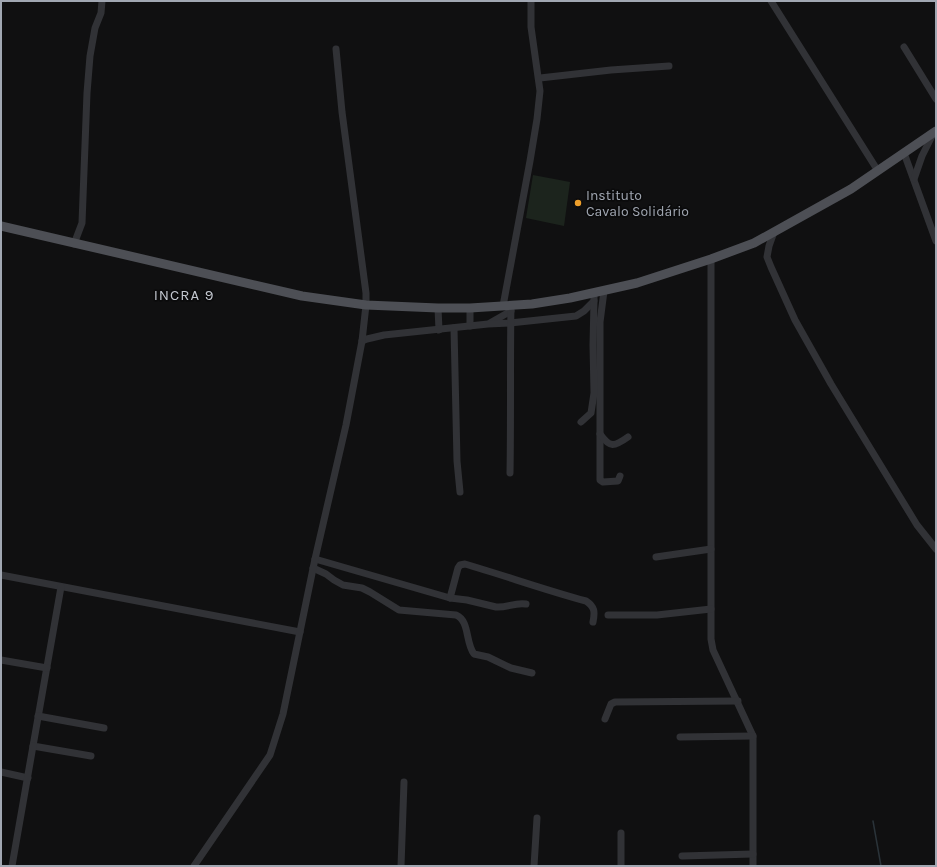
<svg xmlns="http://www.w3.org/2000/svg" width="937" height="867" font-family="Karla,sans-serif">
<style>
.grass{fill:#1c241d}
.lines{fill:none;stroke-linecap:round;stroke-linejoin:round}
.stream{stroke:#2a3339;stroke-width:1.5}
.minor{stroke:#313236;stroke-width:7}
.major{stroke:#4d4f55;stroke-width:9}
.poi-dot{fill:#ee9f2b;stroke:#0b0b0c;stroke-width:1.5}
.labels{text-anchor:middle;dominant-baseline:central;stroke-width:3.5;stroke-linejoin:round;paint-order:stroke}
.poi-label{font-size:14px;fill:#a1a7b2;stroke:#0b0b0c;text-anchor:start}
.neighbourhood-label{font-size:15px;letter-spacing:1px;fill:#c2c6ce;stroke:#0b0b0c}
</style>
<rect width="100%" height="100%" fill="#101011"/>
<path class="grass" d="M533,175l37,7 -6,44 -38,-8z"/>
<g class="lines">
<path class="stream" d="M873,821l8,45"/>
<g class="minor">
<path d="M771,1l107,170"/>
<path d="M904,47l32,52"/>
<path d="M540,78l71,-8 58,-4"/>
<path d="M904,153l32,88"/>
<path d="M914,179l8,-23 12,-24"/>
<path d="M774,232l-5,14 -2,11 4,10 24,53 36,64 86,141 19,24"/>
<path d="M74,244l8,-21 5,-130 3,-37 5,-28 6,-15 1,-12"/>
<path d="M711,259v380l2,11 40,86v130"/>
<path d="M604,291l-4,31v158l3,2 15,-1 2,-5"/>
<path d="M503,306l27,-145 7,-42 3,-28 -9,-64v-26"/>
<path d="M438,308l1,22"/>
<path d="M470,308v18"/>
<path d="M490,323l21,-12"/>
<path d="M454,328l3,133 3,31"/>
<path d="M362,341l5,-2 17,-4 104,-11 22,-1 66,-7 8,-5 10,-10v-8"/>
<path d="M581,422l10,-9 3,-20 -1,-48 1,-44"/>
<path d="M600,434c10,14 14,13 28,3"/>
<path d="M510,473c1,-56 0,-112 1,-168"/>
<path d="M656,557l55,-8"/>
<path d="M315,559l135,39 17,2 29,7c11,1 19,-5 30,-3"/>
<path d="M313,568l13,6 8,6 9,5 19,3 8,4 29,18 57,5c14,6 9,27 18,39l14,3 23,11 21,5"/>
<path d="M1,575l299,57"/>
<path d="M61,587l-28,159 58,10"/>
<path d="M450,598l8,-30 2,-3 5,-1c41,12 80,26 121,37 9,6 9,11 7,21"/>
<path d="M608,615h49l54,-6"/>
<path d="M1,660l46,8"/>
<path d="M38,716l66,12"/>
<path d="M605,719l6,-15 4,-2 123,-1"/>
<path d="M680,737l73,-1"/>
<path d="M1,772l27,6"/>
<path d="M621,833v33"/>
<path d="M682,856l71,-2"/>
<path d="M12,866l21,-120"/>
<path d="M194,866l76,-111 13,-41 32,-155 31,-134 16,-84 4,-36v-12l-24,-181 -6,-63"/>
<path d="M401,866l3,-84"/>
<path d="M534,866l3,-48"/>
</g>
<path class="major" d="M1,226l301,70 64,9 72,3h32l62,-4 38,-6 67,-15 74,-24 43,-16 97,-54 85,-58"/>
</g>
<circle class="poi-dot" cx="578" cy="203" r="4"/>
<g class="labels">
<g class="poi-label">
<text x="586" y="195">Instituto<tspan x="586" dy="16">Cavalo Solidário</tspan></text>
</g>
<g class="neighbourhood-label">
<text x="184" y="295">INCRA 9</text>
</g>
</g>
<rect width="937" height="867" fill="none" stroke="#a1a7b2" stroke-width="4"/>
</svg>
